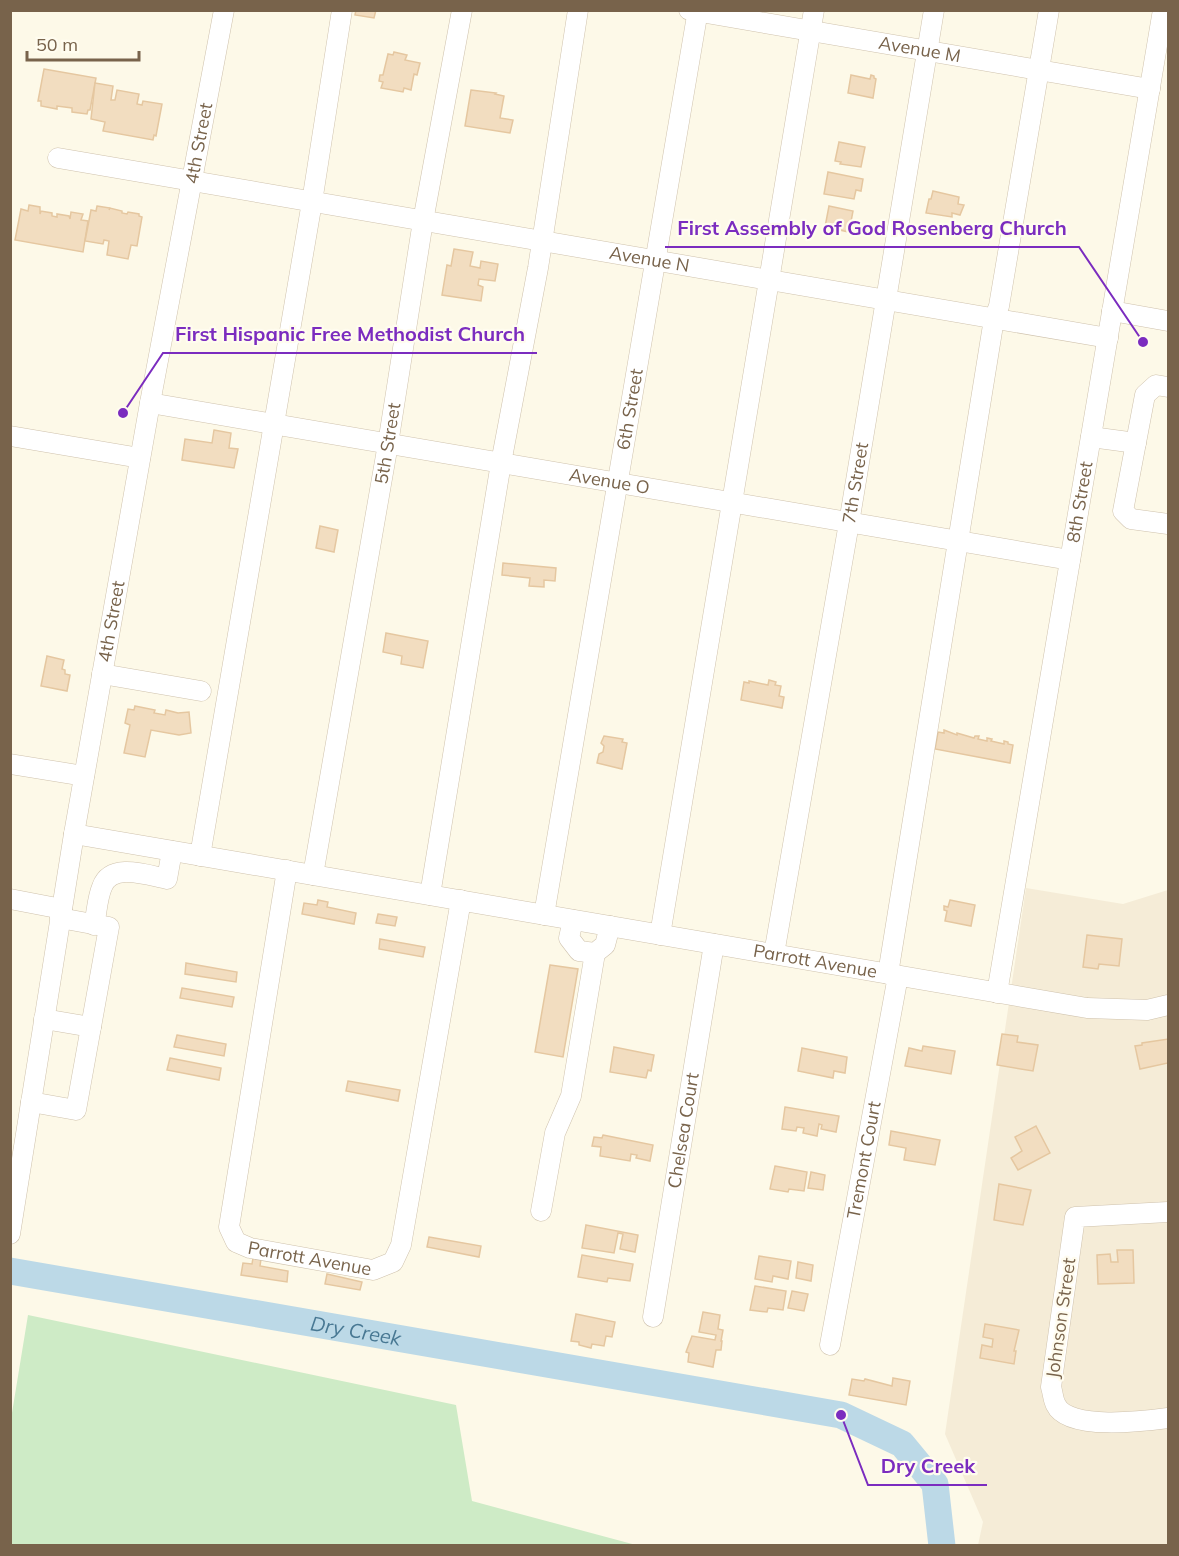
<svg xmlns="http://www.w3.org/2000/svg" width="1179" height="1556" font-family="Mulish,sans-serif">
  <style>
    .residential { fill: #f5ecd7 }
    .green { fill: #ceebc6 }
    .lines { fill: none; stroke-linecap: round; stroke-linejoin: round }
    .river { stroke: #bcd9e7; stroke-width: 27 }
    .building { fill: #f2ddc0; stroke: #e5c7a0; stroke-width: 1.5 }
    .minor-casing { stroke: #cfc2ad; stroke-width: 21 }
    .minor { stroke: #fff; stroke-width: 20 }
    .labels { text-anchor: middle; stroke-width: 4.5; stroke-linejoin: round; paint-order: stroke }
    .street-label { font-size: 18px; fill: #78634b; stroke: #fffcef }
    .water-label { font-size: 20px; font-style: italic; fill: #487893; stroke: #fffcef }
    .leader { fill: none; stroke: #7b2cbf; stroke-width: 2 }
    .callout-dot { fill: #7b2cbf; stroke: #fffcef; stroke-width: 2 }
    .callout-label { font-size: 20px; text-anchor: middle; font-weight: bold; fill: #7b2cbf; stroke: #fffcef; stroke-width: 4.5; stroke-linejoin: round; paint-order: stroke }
  </style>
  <rect width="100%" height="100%" fill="#fdf9e8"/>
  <!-- residential -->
  <polygon class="residential" points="1026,888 1123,904 1168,890 1168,1545 978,1545 983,1522 945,1434"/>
  <!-- green -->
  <polygon class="green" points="28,1315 456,1405 472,1501 636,1545 11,1545 11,1419"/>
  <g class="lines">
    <!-- river -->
    <path class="river" id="s1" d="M10,1271L841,1415L902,1444L935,1484L942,1546"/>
  </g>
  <!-- building -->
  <g class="building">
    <polygon points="356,10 376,10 374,18 355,15"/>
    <polygon points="394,52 407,55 405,60 420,63 417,75 414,74 411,90 404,88 403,92 381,88 383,82 379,81 380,75 383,75 388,54 393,55"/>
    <polygon points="44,69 96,78 90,110 88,110 87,114 72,112 72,108 57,106 57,109 41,106 41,101 38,101"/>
    <polygon points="851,75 870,79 871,75 874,76 874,78 876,79 873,98 848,93"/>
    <polygon points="95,83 113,86 111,100 115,100 117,90 139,94 137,104 142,105 143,101 162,104 156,136 154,135 153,140 103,131 105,122 91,119"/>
    <polygon points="471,90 496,93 495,94 504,96 500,118 513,120 510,133 465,126"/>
    <polygon points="839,142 865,147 861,167 840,164 841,162 835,161"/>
    <polygon points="828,172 863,179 861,191 856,190 854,199 824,194"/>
    <polygon points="933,191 959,197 958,204 964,205 960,215 952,213 952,217 926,213 929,199 931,199"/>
    <polygon points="29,205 40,207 40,214 41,211 52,213 52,216 57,217 57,214 69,216 70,219 71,212 83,214 81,220 88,221 83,252 15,240 21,209 28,211"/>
    <polygon points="97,206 110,208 109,210 110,208 122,211 122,213 127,214 128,212 139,214 139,216 142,217 137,246 131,245 128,259 107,255 109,241 104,240 103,244 85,241 91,210 96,211"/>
    <polygon points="829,206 853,211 849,232 825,227"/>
    <polygon points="454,249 473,252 470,266 480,268 481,261 498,264 495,281 479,279 478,285 483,287 481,301 442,295 447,265 451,266"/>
    <polygon points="214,430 231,433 229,448 238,449 234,468 182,460 185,439 212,443"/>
    <polygon points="320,526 338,530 334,552 316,548"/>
    <polygon points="503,563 556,568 555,581 544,580 544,587 529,586 530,578 502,575"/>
    <polygon points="386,633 428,641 423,668 401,664 402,656 383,652"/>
    <polygon points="47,656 64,660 62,669 65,670 65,674 70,675 67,691 41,686"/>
    <polygon points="769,680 776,682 775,685 781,686 779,696 784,697 782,708 741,700 744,682 749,683 749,681 768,685"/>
    <polygon points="135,706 155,710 154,713 165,715 166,710 178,713 189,712 191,733 179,735 151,730 145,757 124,753 130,725 125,723 128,709 134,710"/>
    <polygon points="944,730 957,735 957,733 974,738 975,736 979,736 978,739 987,741 987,738 992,739 991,741 1004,744 1004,741 1008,742 1008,744 1013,745 1010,763 935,749 938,732 944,733"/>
    <polygon points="604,736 623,739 622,742 627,743 622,769 597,763 599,754 603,752 604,746 601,743"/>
    <polygon points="318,900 328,902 327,907 356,913 354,924 302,914 304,903 317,905"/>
    <polygon points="950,900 975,905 971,926 945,921 947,911 944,910 944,906 948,907"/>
    <polygon points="378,914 397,917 395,926 376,923"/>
    <polygon points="1087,935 1122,939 1119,966 1099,964 1098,969 1083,967"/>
    <polygon points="380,939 425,947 423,957 379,949"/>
    <polygon points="186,963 237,972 236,982 185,974"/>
    <polygon points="550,965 578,969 563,1057 535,1052"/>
    <polygon points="182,988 234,997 232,1007 180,998"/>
    <polygon points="1002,1034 1018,1036 1017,1042 1038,1045 1033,1071 997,1065"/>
    <polygon points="177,1035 226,1044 224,1056 174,1047"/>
    <polygon points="1168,1039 1168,1063 1140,1069 1135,1046 1142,1045 1142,1043"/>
    <polygon points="923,1046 955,1051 951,1074 905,1066 909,1048 922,1051"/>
    <polygon points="614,1047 654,1055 651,1071 648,1070 646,1078 610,1072"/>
    <polygon points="802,1048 847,1057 845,1073 834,1071 833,1078 798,1071"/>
    <polygon points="170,1058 221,1068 219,1080 167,1070"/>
    <polygon points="348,1081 400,1090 398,1101 346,1091"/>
    <polygon points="785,1107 839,1116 836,1132 821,1129 822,1125 819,1124 817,1136 803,1133 804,1128 797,1127 796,1131 782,1129"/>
    <polygon points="1036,1126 1050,1153 1018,1170 1011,1158 1022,1151 1015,1137"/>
    <polygon points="891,1131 940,1140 935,1165 904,1160 906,1148 889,1145"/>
    <polygon points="603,1135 653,1145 650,1161 636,1158 637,1155 631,1154 630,1161 600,1156 601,1147 592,1146 594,1137 602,1138"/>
    <polygon points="775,1166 807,1172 804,1191 789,1189 788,1192 770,1189"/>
    <polygon points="811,1172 825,1175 823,1190 808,1188"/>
    <polygon points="999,1184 1031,1190 1023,1225 994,1220"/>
    <polygon points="586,1225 638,1235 635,1252 620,1249 623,1234 618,1233 614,1253 582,1248"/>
    <polygon points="429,1237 481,1246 479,1257 427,1247"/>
    <polygon points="1117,1250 1133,1250 1134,1283 1098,1284 1097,1255 1110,1254 1111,1262 1118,1262"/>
    <polygon points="582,1255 633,1264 630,1281 608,1278 607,1282 578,1277"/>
    <polygon points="759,1256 791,1261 788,1279 773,1276 772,1282 755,1279"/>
    <polygon points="253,1258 261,1259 260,1266 288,1271 287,1282 241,1275 243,1263 252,1264"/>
    <polygon points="798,1262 813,1265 811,1281 796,1278"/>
    <polygon points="327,1274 362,1282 360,1290 325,1284"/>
    <polygon points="755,1286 786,1291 783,1310 768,1308 767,1312 750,1310"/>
    <polygon points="792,1291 808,1294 804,1311 788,1308"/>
    <polygon points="703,1312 720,1315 718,1329 723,1330 721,1341 722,1341 721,1350 716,1350 713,1367 688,1362 689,1353 686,1352 692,1336 715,1340 716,1335 699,1332"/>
    <polygon points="576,1314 615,1322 612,1337 606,1336 604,1346 592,1344 591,1348 579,1345 579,1342 571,1341"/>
    <polygon points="985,1324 1019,1330 1014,1351 1016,1351 1014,1364 980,1358 982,1345 992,1347 993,1339 983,1337"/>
    <polygon points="893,1378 910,1381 906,1405 849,1395 852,1379 864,1381 865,1379 892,1386"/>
  </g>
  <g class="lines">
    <!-- minor casing -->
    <g class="minor-casing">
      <g id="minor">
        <path id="s2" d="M689,10L1150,89"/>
        <path id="s3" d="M58,158L1108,338"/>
        <polyline points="1112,311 1168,321"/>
        <polyline points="1168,387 1156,385 1145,395 1123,511 1131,519 1168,524"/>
        <path id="s4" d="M150,403L1070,560"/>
        <polyline points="10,436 140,458"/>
        <polyline points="1091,437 1136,443"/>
        <polyline points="102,674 201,691"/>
        <polyline points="10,764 84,776"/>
        <path id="s5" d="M74,834L1087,1008L1147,1010L1168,1005"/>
        <polyline points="200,856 312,202 342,10"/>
        <path id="s6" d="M287,870L229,1227L236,1242L250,1248L373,1270L393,1262L401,1245L461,900"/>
        <path id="s7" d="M313,875L388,444L423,221L462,10"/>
        <polyline points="430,895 501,463 538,268 578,10"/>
        <polyline points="10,899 62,909"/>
        <path id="s8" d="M544,915L698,10"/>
        <polyline points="573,920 569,938 579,951 595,953 605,945 610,926"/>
        <path d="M94,925C97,912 97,899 102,887C111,862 147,875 167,879L172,851"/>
        <polyline points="660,935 814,10"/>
        <path id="s9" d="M774,954L849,523L934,10"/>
        <polyline points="888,974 994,319 999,306 1049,10"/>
        <path id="s10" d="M997,993L1163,10"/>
        <polyline points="44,1019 91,1027"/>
        <polyline points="31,1102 76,1110 109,927 60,918"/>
        <polyline points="541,1211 555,1133 571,1096 595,953"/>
        <path d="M1168,1212L1075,1217L1051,1387C1053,1393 1053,1400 1056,1405C1068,1431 1145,1421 1168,1418"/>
        <path id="s11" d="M10,1234L74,834L150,403L224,10"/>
        <path id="s12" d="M653,1317L714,944"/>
        <path id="s13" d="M830,1345L898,976"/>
      </g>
    </g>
    <!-- minor -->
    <use href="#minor" class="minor"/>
  </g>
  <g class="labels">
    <!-- street labels -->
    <g class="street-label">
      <text dy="6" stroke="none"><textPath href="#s2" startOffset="234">Avenue M</textPath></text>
      <text dy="6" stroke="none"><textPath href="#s11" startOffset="1107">4th Street</textPath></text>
      <text dy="6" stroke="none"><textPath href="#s3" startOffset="600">Avenue N</textPath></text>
      <text dy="6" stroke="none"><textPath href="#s8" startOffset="513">6th Street</textPath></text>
      <text dy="6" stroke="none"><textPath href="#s7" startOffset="438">5th Street</textPath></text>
      <text dy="6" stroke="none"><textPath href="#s4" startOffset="466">Avenue O</textPath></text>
      <text dy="6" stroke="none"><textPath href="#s9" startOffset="478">7th Street</textPath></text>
      <text dy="6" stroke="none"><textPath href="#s10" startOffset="498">8th Street</textPath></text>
      <text dy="6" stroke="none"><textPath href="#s11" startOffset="621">4th Street</textPath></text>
      <text dy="6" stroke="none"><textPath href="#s5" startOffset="752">Parrott Avenue</textPath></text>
      <text dy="6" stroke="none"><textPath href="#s12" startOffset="189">Chelsea Court</textPath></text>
      <text dy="6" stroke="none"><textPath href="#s13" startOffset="188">Tremont Court</textPath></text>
      <text dy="6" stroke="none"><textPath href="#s6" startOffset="454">Parrott Avenue</textPath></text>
      <text transform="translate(1061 1318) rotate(-82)" y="6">Johnson Street</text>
    </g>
    <!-- water labels -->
    <g class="water-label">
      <text dy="7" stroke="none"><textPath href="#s1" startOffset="351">Dry Creek</textPath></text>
    </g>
  </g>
  <!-- callouts -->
  <path class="leader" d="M1143 342L1079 247H665M123 413L163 353H537M841 1415L868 1485H987"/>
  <g class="callout-dot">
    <circle cx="1143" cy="342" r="6"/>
    <circle cx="123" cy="413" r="6"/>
    <circle cx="841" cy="1415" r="6"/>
  </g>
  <g class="callout-label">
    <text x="872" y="235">First Assembly of God Rosenberg Church</text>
    <text x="350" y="341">First Hispanic Free Methodist Church</text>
    <text x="928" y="1473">Dry Creek</text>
  </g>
  <!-- border -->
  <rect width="1179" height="1556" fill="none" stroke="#78634b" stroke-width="24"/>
  <!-- scale -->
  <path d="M27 51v9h112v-9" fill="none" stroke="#78634b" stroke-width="3"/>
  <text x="36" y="51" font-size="18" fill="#78634b" stroke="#fffcef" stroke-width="4.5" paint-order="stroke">50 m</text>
</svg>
